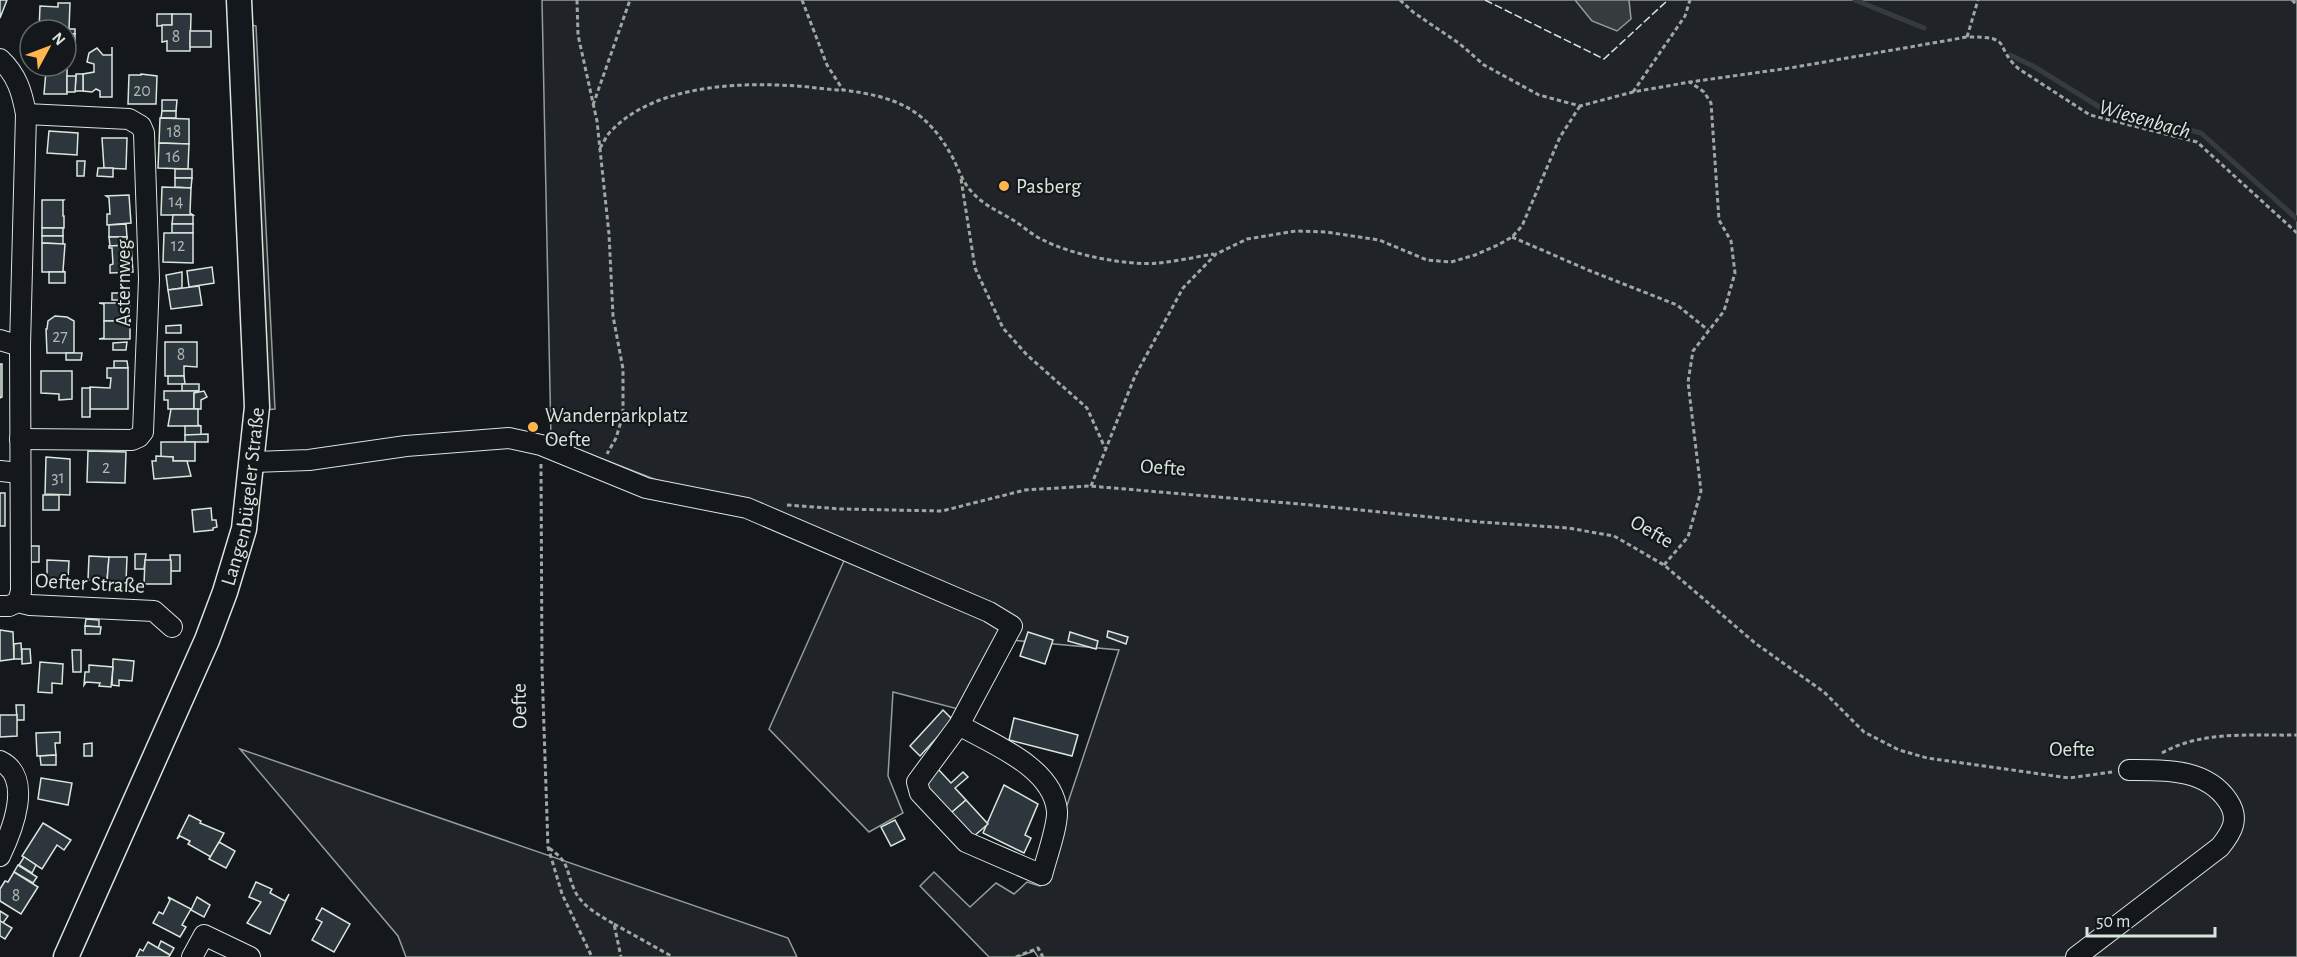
<svg xmlns="http://www.w3.org/2000/svg" width="2297" height="957" font-family="'Alegreya Sans',sans-serif">
  <style>
    .green { fill: #202428; stroke: #939e99; stroke-width: 1.5 }
    .parking { fill: #24282b; stroke: #939e99; stroke-width: 1.5 }
    .water { fill: #363b3e; stroke: #939e99; stroke-width: 1.5 }
    .lines { fill: none; stroke-linecap: round; stroke-linejoin: round }
    .stream { stroke: #363b3e; stroke-width: 5 }
    .building { fill: #2c363c; stroke: #d8e6dc; stroke-width: 1.5 }
    .minor-casing { stroke: #d8e6dc; stroke-width: 22 }
    .major-casing { stroke: #d8e6dc; stroke-width: 27 }
    .path { stroke: #9da8a2; stroke-width: 3; stroke-dasharray: 4.5 3; stroke-linecap: butt }
    .minor { stroke: #14181c; stroke-width: 20 }
    .major { stroke: #14181c; stroke-width: 24 }
    .fence { stroke: #d8e6dc; stroke-width: 1.5; stroke-dasharray: 8 3; stroke-linecap: butt }
    .poi-dot { fill: #ffb74d; stroke: #14181c; stroke-width: 2 }
    .labels { text-anchor: middle; stroke-width: 4.5; stroke-linejoin: round; paint-order: stroke }
    .number-label { font-size: 18px; fill: #adbab4 }
    .poi-label { font-size: 21px; fill: #d8e6dc; stroke: #14181c; text-anchor: start }
    .street-label { font-size: 21px; fill: #d8e6dc; stroke: #14181c }
    .water-label { font-size: 22px; font-style: italic; fill: #d8e6dc; stroke: #14181c }
  </style>
  <rect width="100%" height="100%" fill="#14181c"/>
  <!-- green -->
  <g class="green">
    <polygon points="542,0 2297,0 2297,957 1038,957 1034,951 1017,957 989,957 920,886 934,872 970,907 996,883 1014,894 1027,882 1040,886 1119,650 1001,639 958,709 893,692 888,776 903,813 869,832 769,729 847,554 551,439"/>
    <polygon points="240,749 788,938 797,957 406,957 398,936"/>
  </g>
  <!-- parking -->
  <polygon class="parking" points="247,24 256,26 275,409 264,410"/>
  <!-- water -->
  <polygon class="water" points="1575,0 1629,0 1631,19 1617,31 1592,21"/>
  <g class="lines">
    <!-- stream -->
    <g class="stream">
      <polyline points="1855,0 1924,28"/>
      <polyline points="2010,55 2033,66 2101,108 2201,133 2297,219"/>
    </g>
  </g>
  <!-- building -->
  <g class="building">
    <polygon points="0,0 7,0 0,18"/>
    <polygon points="58,3 70,3 69,29 75,29 75,34 66,34 66,30 39,30 40,6 58,7"/>
    <polygon points="157,14 172,14 172,25 157,26"/>
    <polygon points="172,14 191,14 190,51 167,51 167,41 162,42 162,25 172,25"/>
    <rect x="190" y="31" width="21" height="16"/>
    <rect x="66" y="34" width="9" height="13"/>
    <polygon points="112,47 112,97 100,97 100,91 96,89 92,92 83,91 83,74 94,72 94,64 87,62 89,53 97,48 103,55 112,55"/>
    <polygon points="39,66 64,66 64,69 67,69 67,94 44,94 46,71 39,71"/>
    <polygon points="76,74 83,74 83,91 75,91"/>
    <polygon points="141,74 157,76 156,104 128,104 129,75 141,75"/>
    <polygon points="67,76 76,76 75,92 67,92"/>
    <polygon points="162,100 177,100 176,111 162,111"/>
    <polygon points="162,111 176,111 176,118 161,118"/>
    <polygon points="160,118 189,119 189,144 159,143"/>
    <polygon points="49,131 78,133 77,155 47,153"/>
    <polygon points="102,138 127,138 126,169 104,168"/>
    <polygon points="159,143 189,144 188,169 158,168"/>
    <polygon points="77,161 85,161 84,176 77,176"/>
    <polygon points="98,168 113,168 113,177 97,176"/>
    <rect x="175" y="169" width="17" height="9"/>
    <polygon points="175,178 192,178 191,188 175,187"/>
    <polygon points="162,187 191,188 190,213 193,215 161,215"/>
    <polygon points="129,195 131,223 107,225 107,214 110,214 109,198 106,196"/>
    <polygon points="42,200 64,200 63,201 63,216 64,216 64,228 42,228"/>
    <polygon points="173,215 193,215 193,224 172,224"/>
    <polygon points="126,224 127,237 109,237 109,225"/>
    <rect x="172" y="224" width="21" height="9"/>
    <rect x="42" y="228" width="21" height="8"/>
    <polygon points="164,233 193,233 193,263 163,262"/>
    <polygon points="42,236 63,236 63,244 42,243"/>
    <polygon points="109,237 127,237 127,245 110,246"/>
    <polygon points="42,243 65,244 63,271 65,272 42,272"/>
    <polygon points="131,245 133,272 110,273 110,265 113,264 112,248 109,248 109,246"/>
    <polygon points="212,267 214,283 189,287 187,271"/>
    <rect x="49" y="272" width="16" height="11"/>
    <polygon points="182,272 182,288 168,290 166,275"/>
    <polygon points="199,286 202,305 171,309 168,290"/>
    <rect x="112" y="293" width="14" height="7"/>
    <polygon points="99,303 130,303 130,321 104,321 104,304"/>
    <polygon points="55,316 67,317 74,321 74,353 47,353 46,329 47,329 48,321"/>
    <polygon points="104,321 130,321 130,339 99,339 104,338"/>
    <polygon points="181,325 181,333 166,333 166,326"/>
    <polygon points="127,342 126,350 113,350 113,343"/>
    <polygon points="165,342 197,342 197,367 184,366 184,376 165,376"/>
    <polygon points="66,353 82,353 81,360 66,360"/>
    <polygon points="114,361 127,361 128,368 114,368"/>
    <polygon points="0,364 2,364 2,397 0,398"/>
    <polygon points="107,368 128,368 128,409 90,409 90,387 110,388 111,378 107,378"/>
    <polygon points="41,371 72,371 72,399 59,400 59,394 41,393"/>
    <polygon points="168,376 184,376 185,384 168,384"/>
    <rect x="182" y="384" width="17" height="7"/>
    <rect x="82" y="388" width="8" height="29"/>
    <polygon points="164,391 199,391 194,393 194,409 168,409 168,400 164,400"/>
    <polygon points="204,391 207,397 201,400 201,409 194,409 194,393"/>
    <polygon points="171,409 198,409 198,425 201,426 168,426"/>
    <rect x="185" y="426" width="16" height="9"/>
    <polygon points="208,434 208,442 185,442 185,435"/>
    <polygon points="161,442 195,442 195,461 173,461 173,457 161,457"/>
    <polygon points="88,451 126,452 125,483 87,482"/>
    <polygon points="156,456 173,457 173,461 187,461 191,476 154,479 152,461 156,461"/>
    <polygon points="46,457 70,459 70,495 45,494"/>
    <rect x="0" y="493" width="5" height="33"/>
    <rect x="43" y="495" width="16" height="15"/>
    <polygon points="211,508 212,520 216,520 217,527 213,528 213,530 194,532 192,510"/>
    <rect x="30" y="546" width="9" height="16"/>
    <polygon points="135,554 146,554 144,569 135,569"/>
    <polygon points="170,555 180,555 180,571 171,571"/>
    <polygon points="89,556 109,557 107,581 88,580"/>
    <polygon points="109,557 127,557 126,582 107,581"/>
    <polygon points="47,560 69,561 68,579 47,578"/>
    <polygon points="145,560 171,560 171,584 144,584"/>
    <polygon points="86,619 99,620 99,627 85,626"/>
    <polygon points="85,626 101,627 100,634 85,634"/>
    <polygon points="0,630 13,632 14,659 0,661"/>
    <polygon points="1108,631 1128,637 1126,644 1107,637"/>
    <polygon points="1028,632 1053,640 1045,664 1020,656"/>
    <polygon points="1070,632 1098,641 1096,649 1068,641"/>
    <polygon points="21,643 22,659 14,659 14,644"/>
    <polygon points="22,649 30,649 31,663 22,664"/>
    <polygon points="72,650 81,650 81,672 73,672"/>
    <polygon points="113,659 134,661 132,681 119,680 119,686 112,685"/>
    <polygon points="40,662 63,664 62,684 52,683 52,693 38,692"/>
    <polygon points="89,665 113,667 111,687 99,686 100,683 86,682 84,685 85,672 89,672"/>
    <polygon points="16,705 24,705 24,720 17,720"/>
    <polygon points="943,710 953,720 920,756 910,746"/>
    <polygon points="0,715 17,715 17,736 0,737"/>
    <polygon points="1014,718 1078,735 1072,756 1009,740"/>
    <polygon points="60,732 60,743 55,743 56,755 37,756 36,733"/>
    <polygon points="92,743 92,756 84,756 84,744"/>
    <polygon points="56,755 56,765 41,765 40,756"/>
    <polygon points="938,769 951,783 963,772 968,777 955,788 966,800 951,813 923,782"/>
    <polygon points="41,778 72,783 68,805 38,799"/>
    <polygon points="1004,785 1038,804 1025,835 1031,838 1024,853 983,833"/>
    <polygon points="966,800 988,824 973,837 951,813"/>
    <polygon points="189,815 201,821 200,823 224,833 211,857 188,844 190,841 180,836 177,839"/>
    <polygon points="895,820 905,839 891,846 881,827"/>
    <polygon points="43,823 71,840 64,850 57,845 42,869 22,856"/>
    <polygon points="219,842 235,851 226,868 209,859"/>
    <polygon points="24,857 36,865 32,873 19,865"/>
    <polygon points="18,865 37,877 33,883 14,872"/>
    <polygon points="14,872 38,887 21,914 0,901 0,889 5,881 8,882"/>
    <polygon points="256,882 272,889 270,893 285,901 289,894 270,934 247,923 261,902 249,897"/>
    <polygon points="168,897 191,909 182,925 186,927 180,937 153,923 159,912 163,914 170,900"/>
    <polygon points="197,897 210,905 204,917 191,910"/>
    <polygon points="322,908 350,924 334,952 312,940 322,922 316,919"/>
    <polygon points="0,911 8,916 3,923 0,921"/>
    <polygon points="0,921 12,928 5,939 0,936"/>
    <polygon points="161,941 174,948 170,955 158,948"/>
    <polygon points="148,942 170,955 169,957 136,957 140,949 143,951"/>
  </g>
  <g class="lines">
    <!-- minor casing -->
    <g class="minor-casing">
      <g id="minor">
        <path d="M0,59C17,75 22,92 26,114L20,346L21,591L18,602"/>
        <polyline points="0,340 20,346"/>
        <polyline points="20,439 132,440 139,437 143,432 149,279 144,133 141,126 129,119 26,114"/>
        <path d="M253,462L309,460L406,446L509,438L541,445L646,488L747,508L989,612L1012,626L959,725L917,782L920,793L966,842L1042,875C1046,859 1058,826 1057,811C1053,767 992,744 959,725"/>
        <polyline points="0,471 20,473"/>
        <polyline points="0,606 9,606 18,602 30,605 154,611 172,627"/>
        <path d="M0,761C34,777 12,831 0,856"/>
        <polyline points="192,957 204,935 250,957"/>
        <path d="M2076,957L2220,847C2232,832 2240,819 2228,801C2206,768 2164,770 2129,770"/>
      </g>
    </g>
    <!-- major casing -->
    <g class="major-casing">
      <g id="major">
        <path id="s1" d="M66,957L207,640L225,592L244,529L257,407L239,0"/>
      </g>
    </g>
    <!-- path -->
    <g class="path">
      <polyline points="577,0 578,35 597,121 609,234 613,316 623,369 623,415 616,438 607,454"/>
      <path d="M802,0L827,65L843,90C898,97 927,109 954,160C959,171 963,182 971,191C983,205 998,211 1013,220C1023,226 1032,235 1043,240C1072,255 1127,266 1159,263C1177,261 1196,257 1214,254"/>
      <path d="M1400,0L1413,12L1460,44L1484,65L1539,95L1580,106L1633,92L1690,82L1790,68L1967,37C2015,36 1993,47 2019,69L2090,115L2197,142L2297,233"/>
      <polyline points="2292,0 2297,5"/>
      <polyline points="1967,37 1978,0"/>
      <polyline points="1633,92 1685,16 1690,0"/>
      <polyline points="593,105 630,0"/>
      <path d="M600,148C604,142 607,134 613,129C657,85 739,82 797,86C813,87 828,90 843,90"/>
      <polyline points="961,179 975,268 1003,328 1027,355 1087,408 1105,448"/>
      <polyline points="1512,237 1588,270 1677,305 1708,330"/>
      <polyline points="541,464 542,668 548,847 562,894 592,957"/>
      <polyline points="1091,486 1135,376 1183,288 1216,254 1247,239 1296,231 1326,232 1379,240 1427,260 1451,262 1475,255 1498,245 1512,237 1522,226 1560,137 1580,106"/>
      <polyline points="787,505 841,509 942,511 1025,490 1090,486 1311,505 1480,522 1568,528 1614,536 1664,565 1755,643 1824,692 1864,732 1899,750 1927,758 2069,778 2112,772"/>
      <polyline points="1664,565 1688,537 1701,491 1688,382 1693,351 1724,311 1735,273 1731,241 1719,220 1711,103 1704,92 1690,82"/>
      <path d="M2162,753C2202,730 2253,736 2297,735"/>
      <path d="M549,848C570,863 565,868 574,889C581,906 599,915 614,924L621,957"/>
      <polyline points="614,924 673,957"/>
      <polyline points="1016,957 1038,948 1043,957"/>
    </g>
    <!-- minor -->
    <use href="#minor" class="minor"/>
    <!-- major -->
    <use href="#major" class="major"/>
    <!-- fence -->
    <polyline class="fence" points="1485,0 1604,59 1668,0"/>
  </g>
  <!-- markers -->
  <g class="poi-dot">
    <circle cx="1004" cy="186" r="6"/>
    <circle cx="533" cy="427" r="6"/>
  </g>
  <g class="labels">
    <!-- number labels -->
    <g class="number-label">
      <text x="176" y="42">8</text>
      <text x="142" y="96">20</text>
      <text x="174" y="137">18</text>
      <text x="173" y="162">16</text>
      <text x="176" y="207">14</text>
      <text x="178" y="251">12</text>
      <text x="60" y="342">27</text>
      <text x="181" y="360">8</text>
      <text x="106" y="473">2</text>
      <text x="58" y="483">31</text>
      <text x="16" y="901">8</text>
    </g>
    <!-- poi labels -->
    <g class="poi-label">
      <text x="1016" y="193">Pasberg</text>
      <text x="545" y="422">Wanderparkplatz<tspan x="545" dy="24">Oefte</tspan></text>
    </g>
    <!-- street labels -->
    <g class="street-label">
      <text transform="translate(123 283) rotate(-90)" y="7">Asternweg</text>
      <text transform="translate(1163 467) rotate(4)" y="7">Oefte</text>
      <text dy="7" stroke="none"><textPath href="#s1" startOffset="496">Langenbügeler Straße</textPath></text>
      <text transform="translate(1652 531) rotate(30)" y="7">Oefte</text>
      <text transform="translate(90 583) rotate(3)" y="7">Oefter Straße</text>
      <text transform="translate(519 706) rotate(-91)" y="7">Oefte</text>
      <text x="2072" y="756">Oefte</text>
    </g>
    <!-- water labels -->
    <g class="water-label">
      <text transform="translate(2145 118) rotate(16)" y="8">Wiesenbach</text>
    </g>
  </g>
  <!-- north arrow -->
  <g transform="translate(48 48) rotate(49)"><circle r="28" fill="#14181c" stroke="#626a69" stroke-width="1.5"/>
  <path d="M0-4.5L10 22L0 15L-10 22Z" fill="#ffb74d"/>
  <text y="-9" font-size="16" font-weight="bold" text-anchor="middle" fill="#d8e6dc">N</text>
  </g>
  <!-- scale -->
  <path d="M2087 927v9h128v-9" fill="none" stroke="#d8e6dc" stroke-width="3"/>
  <text x="2096" y="927" font-size="18" fill="#d8e6dc" stroke="#14181c" stroke-width="4.5" paint-order="stroke">50 m</text>
</svg>
